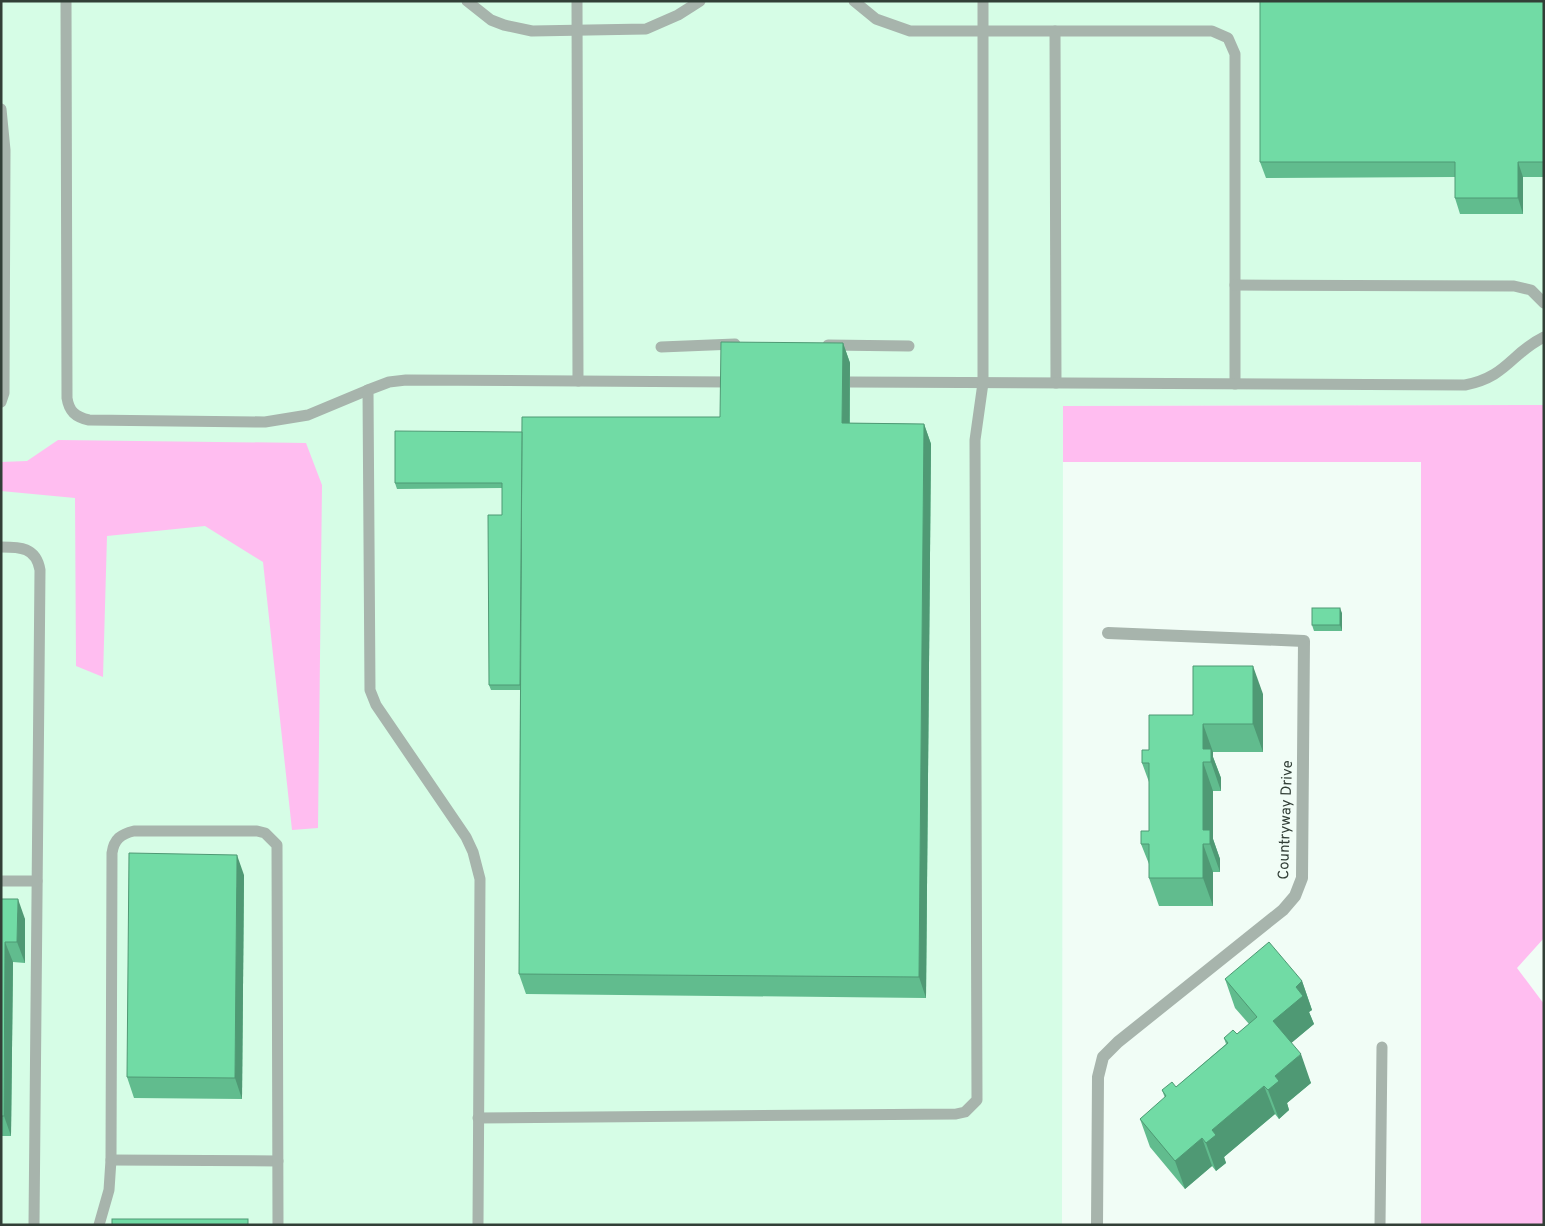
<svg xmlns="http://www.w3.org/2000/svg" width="1545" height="1226" font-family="Overpass,sans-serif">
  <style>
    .built { fill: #d6fde6 }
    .green { fill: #ffbdf0 }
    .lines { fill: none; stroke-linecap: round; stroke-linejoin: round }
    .service { stroke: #a7b4ac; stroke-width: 11 }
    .minor { stroke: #a7b4ac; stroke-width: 12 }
    .wall { fill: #61bc8e }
    .shaded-wall { fill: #4f9974 }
    .building { fill: #71dba5; stroke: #4f9974 }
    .labels { text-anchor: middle; stroke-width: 4; stroke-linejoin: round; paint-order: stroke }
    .street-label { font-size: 15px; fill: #323f37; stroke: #f1fdf6 }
  </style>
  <rect width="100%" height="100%" fill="#f1fdf6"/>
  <!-- built -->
  <polygon class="built" points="1,1 1544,1 1544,405 1063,406 1062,1225 1,1225"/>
  <!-- green -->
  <g class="green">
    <polygon points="1544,405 1544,938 1517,968 1544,1004 1544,1225 1421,1225 1421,462 1063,462 1063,406"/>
    <polygon points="58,440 306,443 322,485 318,828 292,830 263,562 205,526 107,536 103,677 76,666 75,498 1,491 1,462 27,461"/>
  </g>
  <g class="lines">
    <!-- service -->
    <g class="service">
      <path d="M66,1L67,398C69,411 75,417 89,420L265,422L308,415L368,390"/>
      <polyline points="467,1 491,20 504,25 532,31 646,29 678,15 700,1"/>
      <polyline points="854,1 876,19 910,31 1212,31 1228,38 1235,54 1235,384"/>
      <polyline points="1055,31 1056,383"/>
      <polyline points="1,109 5,150 4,393 1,402"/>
      <polyline points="1235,285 1514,286 1531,290 1544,303"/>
      <polyline points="828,345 909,346"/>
      <polyline points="661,347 735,344"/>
      <polyline points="578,381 728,382"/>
      <path d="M850,382L1465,385C1507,377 1511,353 1544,337"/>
      <path d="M1,547C20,547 36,547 40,570L34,1225"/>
      <polyline points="1,881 37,881"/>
      <polyline points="478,1118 956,1114 965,1112 977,1100 975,440 983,383 983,1"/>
      <polyline points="111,1160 278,1161"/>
      <path d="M99,1225L109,1190L111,1160L112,853C114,839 121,834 134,831H257L265,833L277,845L278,1225"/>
      <polyline points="478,1225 480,879 473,852 466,837 376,705 370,690 368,390 389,382 406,380 578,381 577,1"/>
      <polyline points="1380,1225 1382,1047"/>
    </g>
    <!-- minor -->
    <polyline class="minor" points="1097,1225 1098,1077 1103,1057 1118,1042 1283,910 1295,896 1302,878 1304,641 1108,633"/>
  </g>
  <!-- wall -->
  <g class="wall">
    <polygon points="1544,1 1544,177 1523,177 1523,214 1460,214 1455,198 1455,177 1266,178 1260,162"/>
    <polygon points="843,343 850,363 850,423 924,424 931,444 926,998 526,994 519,974 520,690 491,690 489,685 502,515 502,488 397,489 395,483 522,432 720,417"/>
    <polygon points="1342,613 1342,631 1314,631 1312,625"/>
    <polygon points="1263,694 1263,752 1213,752 1213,757 1221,778 1221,791 1213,791 1213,839 1220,859 1220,872 1213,872 1213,906 1159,906 1149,878 1149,864 1141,844 1149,831 1149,782 1142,763 1149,750 1193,715"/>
    <polygon points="244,875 242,1099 134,1098 127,1077"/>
    <polygon points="1,899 25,919 25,963 13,962 11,1136 1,1136"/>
    <polygon points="1225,979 1302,981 1312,1010 1309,1012 1314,1024 1291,1043 1311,1083 1287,1103 1289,1110 1279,1119 1275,1114 1224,1157 1226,1163 1216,1171 1212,1166 1185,1189 1150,1147 1140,1119 1165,1098 1162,1090 1176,1087 1226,1044 1224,1038 1237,1034 1249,1024 1235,1008"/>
  </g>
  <!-- shaded-wall -->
  <g class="shaded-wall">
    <polygon points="1518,162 1523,177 1523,214 1518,198"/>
    <polygon points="843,343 850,363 849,444 842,423"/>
    <polygon points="924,424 931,444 926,998 919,977"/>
    <polygon points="1340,608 1342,613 1342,631 1340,625"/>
    <polygon points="1253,666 1263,694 1263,752 1253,724"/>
    <polygon points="1203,724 1213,752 1213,757 1221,778 1221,791 1211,762 1203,749"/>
    <polygon points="1203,762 1213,791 1213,839 1220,859 1220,872 1210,844 1203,830"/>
    <polygon points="1203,844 1213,872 1213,906 1203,878"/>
    <polygon points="237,855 244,875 242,1099 235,1078"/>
    <polygon points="18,899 25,919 25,963 17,942"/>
    <polygon points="5,942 13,962 11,1136 4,1116"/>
    <polygon points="1302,981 1312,1010 1309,1012 1314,1024 1283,1050 1273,1021 1296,987"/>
    <polygon points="1301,1054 1311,1083 1287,1103 1289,1110 1279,1119 1268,1090 1275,1076"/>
    <polygon points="1264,1086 1275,1114 1224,1157 1226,1163 1216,1171 1206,1143 1212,1130"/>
    <polygon points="1202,1138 1212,1166 1185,1189 1175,1161"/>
  </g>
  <!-- building -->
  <g class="building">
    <polygon points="1260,1 1544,1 1544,162 1518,162 1518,198 1455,198 1455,162 1260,162"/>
    <polygon points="721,342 843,343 842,423 924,424 919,977 519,974 522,417 720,417"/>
    <polygon points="395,431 522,432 520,685 489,685 488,515 502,515 502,483 395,483"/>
    <rect x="1312" y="608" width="28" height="17"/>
    <polygon points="1193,666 1253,666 1253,724 1203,724 1203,749 1211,749 1211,762 1203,762 1203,830 1210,830 1210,844 1203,844 1203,878 1149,878 1149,844 1141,844 1141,831 1149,831 1149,763 1142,763 1142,750 1149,750 1149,715 1193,715"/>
    <polygon points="129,853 237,855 235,1078 127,1077"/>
    <polygon points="1,899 18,899 17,942 5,942 4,1116 1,1116"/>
    <polygon points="1269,942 1302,981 1296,987 1303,996 1273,1021 1301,1054 1275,1076 1279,1081 1268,1090 1264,1086 1212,1130 1216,1135 1206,1143 1202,1138 1175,1161 1140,1119 1166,1096 1162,1090 1172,1082 1176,1087 1228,1043 1224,1038 1233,1030 1237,1034 1257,1017 1225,979"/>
    <rect x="112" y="1219" width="136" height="6"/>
  </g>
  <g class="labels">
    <!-- street labels -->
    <g class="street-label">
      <text transform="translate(1285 820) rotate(-88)" y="5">Countryway Drive</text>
    </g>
  </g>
  <!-- border -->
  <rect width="1545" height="1226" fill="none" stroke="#323f37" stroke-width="5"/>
</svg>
